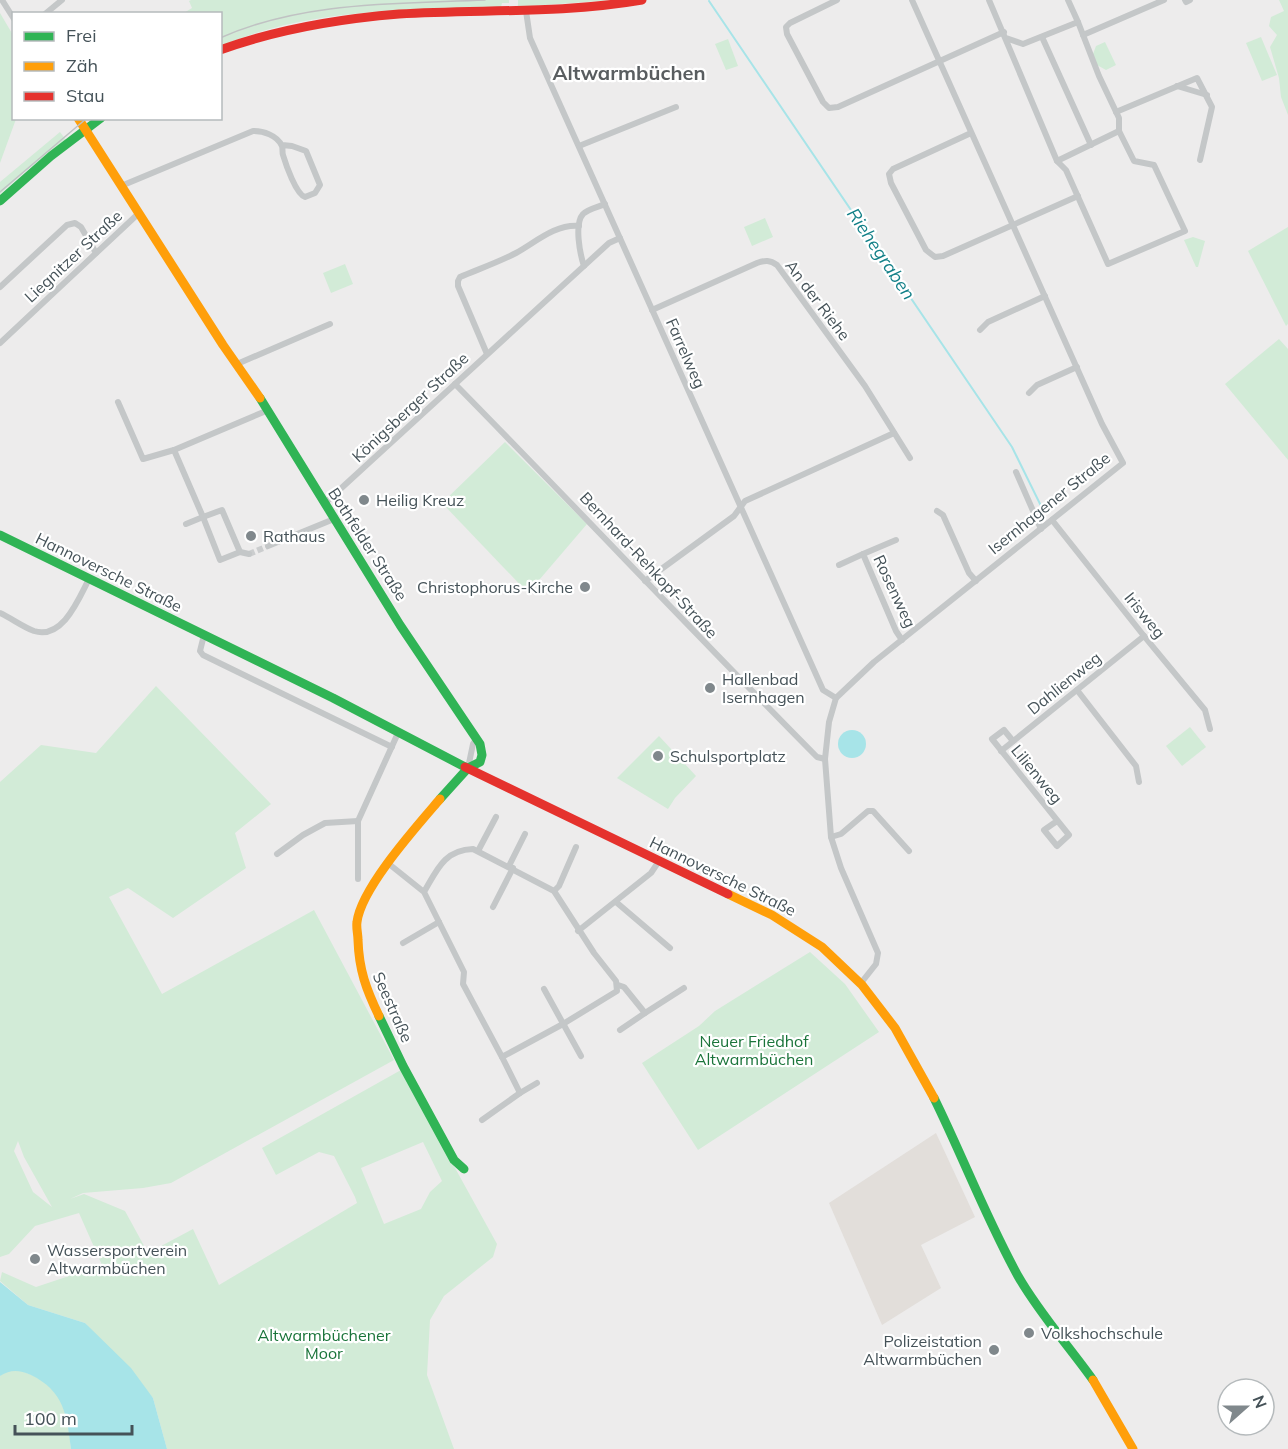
<svg xmlns="http://www.w3.org/2000/svg" width="1288" height="1449" font-family="Mulish,sans-serif">
  <style>
    .commercial { fill: #e2deda }
    .green { fill: #d2ebd7; fill-rule: evenodd }
    .water { fill: #a7e4e8 }
    .lines { fill: none; stroke-linecap: round; stroke-linejoin: round }
    .stream { stroke: #a7e4e8; stroke-width: 2 }
    .street-tunnel { stroke: #cbcdce; stroke-width: 6; stroke-dasharray: 6 3; stroke-linecap: butt }
    .street { stroke: #c4c7c8; stroke-width: 6 }
    .fast { stroke: #30b455; stroke-width: 9 }
    .slow { stroke: #ff9f0a; stroke-width: 9 }
    .jam { stroke: #e5322d; stroke-width: 9 }
    .tram { stroke: #c0c2c3; stroke-width: 1.5 }
    .poi-dot { fill: #80888c; stroke: #fff; stroke-width: 2 }
    .labels { text-anchor: middle; stroke-width: 4.5; stroke-linejoin: round; paint-order: stroke }
    .street-label { font-size: 16px; fill: #455258; stroke: #fff }
    .poi-label { font-size: 16px; fill: #455258; stroke: #fff; text-anchor: start }
    .park-label { font-size: 16px; fill: #1a743a; stroke: #fff }
    .water-label { font-size: 18px; font-style: italic; fill: #138088; stroke: #fff }
    .quarter-label { font-size: 20px; font-weight: bold; fill: #595d60; stroke: #fff }
  </style>
  <rect width="100%" height="100%" fill="#edecec"/>
  <!-- commercial -->
  <polygon class="commercial" points="936,1133 975,1217 921,1245 941,1288 882,1325 829,1203"/>
  <!-- green -->
  <g class="green">
    <path d="M191,0H509V3H502L501,7C408,10 308,8 221,46L220,14H182L192,8L189,1Z"/>
    <polygon points="518,0 614,0 518,7"/>
    <polygon points="1279,0 1288,0 1288,115 1281,97 1279,78 1270,47 1277,35 1269,26 1271,17 1284,11"/>
    <polygon points="0,13 13,35 14,118 16,119 0,163"/>
    <polygon points="1261,37 1277,75 1262,81 1246,43"/>
    <polygon points="728,39 738,66 726,70 715,44"/>
    <polygon points="1105,42 1116,65 1106,70 1097,65 1093,54 1096,46"/>
    <polygon points="60,132 66,140 27,170 0,194 0,182"/>
    <polygon points="765,218 773,237 752,246 744,227"/>
    <polygon points="1288,227 1288,324 1286,326 1248,251"/>
    <polygon points="1193,237 1205,241 1198,267 1196,267 1184,240"/>
    <polygon points="345,264 353,284 331,293 323,273"/>
    <polygon points="1279,339 1288,349 1288,460 1225,384"/>
    <polygon points="505,442 587,524 528,593 442,503"/>
    <path d="M156,686L271,804L235,833L246,868L173,918L128,888L109,897L162,994L314,910L394,1060L171,1183L143,1188L83,1193L70,1199L84,1194L125,1211L148,1253L193,1229L219,1285L357,1203L355,1197L334,1156L319,1152L276,1175L262,1148L401,1070L497,1244L493,1257L444,1296L430,1320L427,1375L454,1449H167L153,1398L85,1323L28,1305L0,1281L2,1272L36,1287L102,1265L79,1213L35,1226L9,1254L0,1257V782L41,745L96,753ZM18,1141L24,1157L52,1207L33,1192L14,1151ZM423,1142L442,1181L430,1192L421,1209L384,1224L361,1168Z"/>
    <polygon points="1190,727 1206,747 1182,766 1166,746"/>
    <polygon points="659,736 696,776 675,798 668,809 617,778"/>
    <polygon points="810,952 845,984 879,1032 698,1150 642,1063 699,1026 715,1011"/>
    <path d="M20,1370C28,1374 39,1377 46,1383C66,1397 69,1426 71,1449H0V1376L6,1371Z"/>
  </g>
  <!-- water -->
  <g class="water">
    <circle cx="852" cy="744" r="14"/>
    <path d="M0,1282L28,1305L85,1323L131,1368L153,1398L167,1449H71C67,1415 64,1391 31,1375C19,1370 11,1369 0,1376Z"/>
  </g>
  <g class="lines">
    <!-- stream -->
    <polyline class="stream" points="709,1 1012,447 1044,512"/>
    <!-- street-tunnel -->
    <polyline class="street-tunnel" points="249,554 268,546"/>
    <!-- street -->
    <g class="street">
      <polyline points="2,0 14,19"/>
      <polyline points="837,0 790,23 786,27 787,34 823,102 829,108 838,107 1004,32"/>
      <polyline points="989,0 1057,161 1066,170 1108,264 1185,231 1154,165 1134,161 1119,131 1119,118 1099,76 1078,22 1023,44 1006,38"/>
      <polyline points="1068,0 1078,22"/>
      <polyline points="1185,0 1186,2 1190,0"/>
      <polyline points="526,11 530,38 823,690 836,698"/>
      <polyline points="45,14 62,0"/>
      <polyline points="1083,35 1164,0"/>
      <polyline points="1042,37 1091,145"/>
      <polyline points="1177,86 1207,95"/>
      <polyline points="1116,112 1197,78 1212,107 1200,160"/>
      <polyline points="971,133 893,169 889,174 891,183 926,250 935,257 943,256 1078,196"/>
      <polyline points="579,146 676,107"/>
      <polyline points="1057,161 1119,131"/>
      <path d="M121,186L253,131C263,131 277,135 282,146C283,149 282,152 283,155C286,165 296,194 305,197L315,193L320,185L306,151L292,146L282,145"/>
      <path d="M584,266C580,254 574,224 583,214C588,209 598,207 605,204"/>
      <polyline points="0,287 67,225 75,223 81,227 96,253"/>
      <path d="M652,310L757,263C765,260 770,260 777,265L865,386L910,458"/>
      <polyline points="980,330 988,322 1045,296"/>
      <polyline points="0,343 139,213"/>
      <path d="M487,354L458,286V281L460,277C479,269 499,262 516,253C536,242 555,224 579,226"/>
      <polyline points="237,364 330,324"/>
      <path d="M455,384C577,508 695,634 817,757L825,759"/>
      <polyline points="1029,393 1037,385 1077,367"/>
      <polyline points="118,402 143,459 174,450 266,411"/>
      <polyline points="174,450 203,517 186,524"/>
      <polyline points="1016,472 1041,529"/>
      <polyline points="324,504 609,243 620,238"/>
      <polygon points="222,510 240,552 220,560 203,517"/>
      <polyline points="937,511 943,515 969,573 976,581"/>
      <polyline points="1052,520 1144,636 1205,710 1210,729"/>
      <polyline points="896,540 863,554 896,631 902,640"/>
      <polyline points="268,546 334,519"/>
      <polyline points="240,552 249,554"/>
      <polyline points="839,565 863,554"/>
      <polyline points="645,581 734,516 745,501 894,433"/>
      <path d="M0,613C11,618 23,627 34,631C63,640 79,598 89,579"/>
      <polyline points="204,635 200,651 203,655 392,747"/>
      <polyline points="1077,690 1136,766 1139,782"/>
      <polyline points="1013,741 1004,730 992,739 1069,835 1057,846 1044,830 1057,821"/>
      <polyline points="1001,751 1144,636"/>
      <polyline points="468,768 473,744 477,738"/>
      <polyline points="831,837 841,834 868,811 873,811 909,851"/>
      <polyline points="478,851 496,817"/>
      <polyline points="277,854 303,835 325,823 358,821"/>
      <path d="M389,864L424,892L464,972L463,984L502,1057L563,1024L617,991L616,981L594,953L554,891L473,849C444,850 437,870 424,892"/>
      <polyline points="509,866 525,834"/>
      <polyline points="358,879 358,821 398,733"/>
      <polyline points="554,891 559,886 576,847"/>
      <polyline points="616,902 670,948"/>
      <polyline points="493,907 513,868"/>
      <polyline points="578,931 651,873 659,861"/>
      <polyline points="403,943 439,922"/>
      <polyline points="861,983 876,964 878,953 841,868 831,837 825,759 829,722 836,698 874,662 1123,463 1102,424 912,0"/>
      <polyline points="618,985 624,987 645,1013 620,1030"/>
      <polyline points="544,989 581,1056"/>
      <polyline points="645,1013 684,988"/>
      <polyline points="502,1057 520,1093 537,1083"/>
      <polyline points="482,1120 520,1093"/>
    </g>
    <!-- fast -->
    <g class="fast">
      <polyline points="0,201 51,156 101,118"/>
      <polyline points="260,398 400,625 480,744 482,755 480,762 468,768 440,799"/>
      <polyline points="0,535 333,698 465,767"/>
      <polyline points="379,1016 403,1066 454,1160 464,1169"/>
      <path d="M934,1098C963,1157 986,1218 1018,1276C1039,1313 1068,1345 1093,1380"/>
    </g>
    <!-- slow -->
    <g class="slow">
      <polyline points="78,118 223,345 260,398"/>
      <polyline points="728,894 772,915 822,947 862,985 895,1028 934,1098"/>
      <path d="M379,1016C366,989 359,970 358,940C358,934 356,927 357,922C361,888 417,826 440,799"/>
      <polyline points="1093,1380 1133,1449"/>
    </g>
    <!-- jam -->
    <g class="jam">
      <path d="M220,50C278,29 338,19 399,14C481,9 561,14 642,0"/>
      <polyline points="465,767 728,894"/>
    </g>
    <!-- tram -->
    <g class="tram">
      <path d="M220,38C302,1 397,4 485,0"/>
      <polyline points="0,192 87,118"/>
    </g>
  </g>
  <!-- markers -->
  <g class="poi-dot">
    <circle cx="364" cy="500" r="6"/>
    <circle cx="251" cy="536" r="6"/>
    <circle cx="585" cy="587" r="6"/>
    <circle cx="710" cy="688" r="6"/>
    <circle cx="658" cy="756" r="6"/>
    <circle cx="35" cy="1259" r="6"/>
    <circle cx="1029" cy="1333" r="6"/>
    <circle cx="994" cy="1350" r="6"/>
  </g>
  <g class="labels">
    <!-- street labels -->
    <g class="street-label">
      <text transform="translate(73 256) rotate(-43)" y="6">Liegnitzer Straße</text>
      <text transform="translate(818 300) rotate(53)" y="6">An der Riehe</text>
      <text transform="translate(686 353) rotate(66)" y="6">Farrelweg</text>
      <text transform="translate(410 407) rotate(-43)" y="6">Königsberger Straße</text>
      <text transform="translate(1049 503) rotate(-39)" y="6">Isernhagener Straße</text>
      <text transform="translate(368 544) rotate(57)" y="6">Bothfelder Straße</text>
      <text transform="translate(649 565) rotate(47)" y="6">Bernhard-Rehkopf-Straße</text>
      <text transform="translate(109 572) rotate(26)" y="6">Hannoversche Straße</text>
      <text transform="translate(895 591) rotate(65)" y="6">Rosenweg</text>
      <text transform="translate(1145 615) rotate(51)" y="6">Irisweg</text>
      <text transform="translate(1064 683) rotate(-39)" y="6">Dahlienweg</text>
      <text transform="translate(1037 774) rotate(51)" y="6">Lilienweg</text>
      <text transform="translate(723 876) rotate(26)" y="6">Hannoversche Straße</text>
      <text transform="translate(393 1007) rotate(66)" y="6">Seestraße</text>
    </g>
    <!-- poi labels -->
    <g class="poi-label">
      <text x="376" y="506">Heilig Kreuz</text>
      <text x="263" y="542">Rathaus</text>
      <text x="573" y="593" text-anchor="end">Christophorus-Kirche</text>
      <text x="722" y="685">Hallenbad<tspan x="722" dy="18">Isernhagen</tspan></text>
      <text x="670" y="762">Schulsportplatz</text>
      <text x="47" y="1256">Wassersportverein<tspan x="47" dy="18">Altwarmbüchen</tspan></text>
      <text x="1041" y="1339">Volkshochschule</text>
      <text x="982" y="1347" text-anchor="end">Polizeistation<tspan x="982" dy="18">Altwarmbüchen</tspan></text>
    </g>
    <!-- park labels -->
    <g class="park-label">
      <text x="754" y="1047">Neuer Friedhof<tspan x="754" dy="18">Altwarmbüchen</tspan></text>
      <text x="324" y="1341">Altwarmbüchener<tspan x="324" dy="18">Moor</tspan></text>
    </g>
    <!-- water labels -->
    <g class="water-label">
      <text transform="translate(881 254) rotate(56)" y="6">Riehegraben</text>
    </g>
    <!-- quarter labels -->
    <g class="quarter-label">
      <text x="629" y="80">Altwarmbüchen</text>
    </g>
  </g>
  <!-- legend -->
  <rect x="12" y="12" width="210" height="108" fill="#ffffff" stroke="#b5babc" stroke-width="1.5"/>
  <rect x="24" y="32" width="30" height="9" fill="#30b455" stroke="#b5babc" stroke-width="1.5"/>
  <text x="66" y="42" font-size="18" fill="#455258">Frei</text>
  <rect x="24" y="62" width="30" height="9" fill="#ff9f0a" stroke="#b5babc" stroke-width="1.5"/>
  <text x="66" y="72" font-size="18" fill="#455258">Zäh</text>
  <rect x="24" y="92" width="30" height="9" fill="#e5322d" stroke="#b5babc" stroke-width="1.5"/>
  <text x="66" y="102" font-size="18" fill="#455258">Stau</text>
  <!-- north arrow -->
  <g transform="translate(1246 1407) rotate(69)"><circle r="28" fill="#ffffff" stroke="#b5babc" stroke-width="1.5"/>
  <path d="M0-4.5L10 22L0 15L-10 22Z" fill="#80888c"/>
  <text y="-9" font-size="16" font-weight="bold" text-anchor="middle" fill="#455258">N</text>
  </g>
  <!-- scale -->
  <path d="M15 1425v9h117v-9" fill="none" stroke="#455258" stroke-width="3"/>
  <text x="24" y="1425" font-size="18" fill="#455258" stroke="#ffffff" stroke-width="4.5" paint-order="stroke">100 m</text>
</svg>
